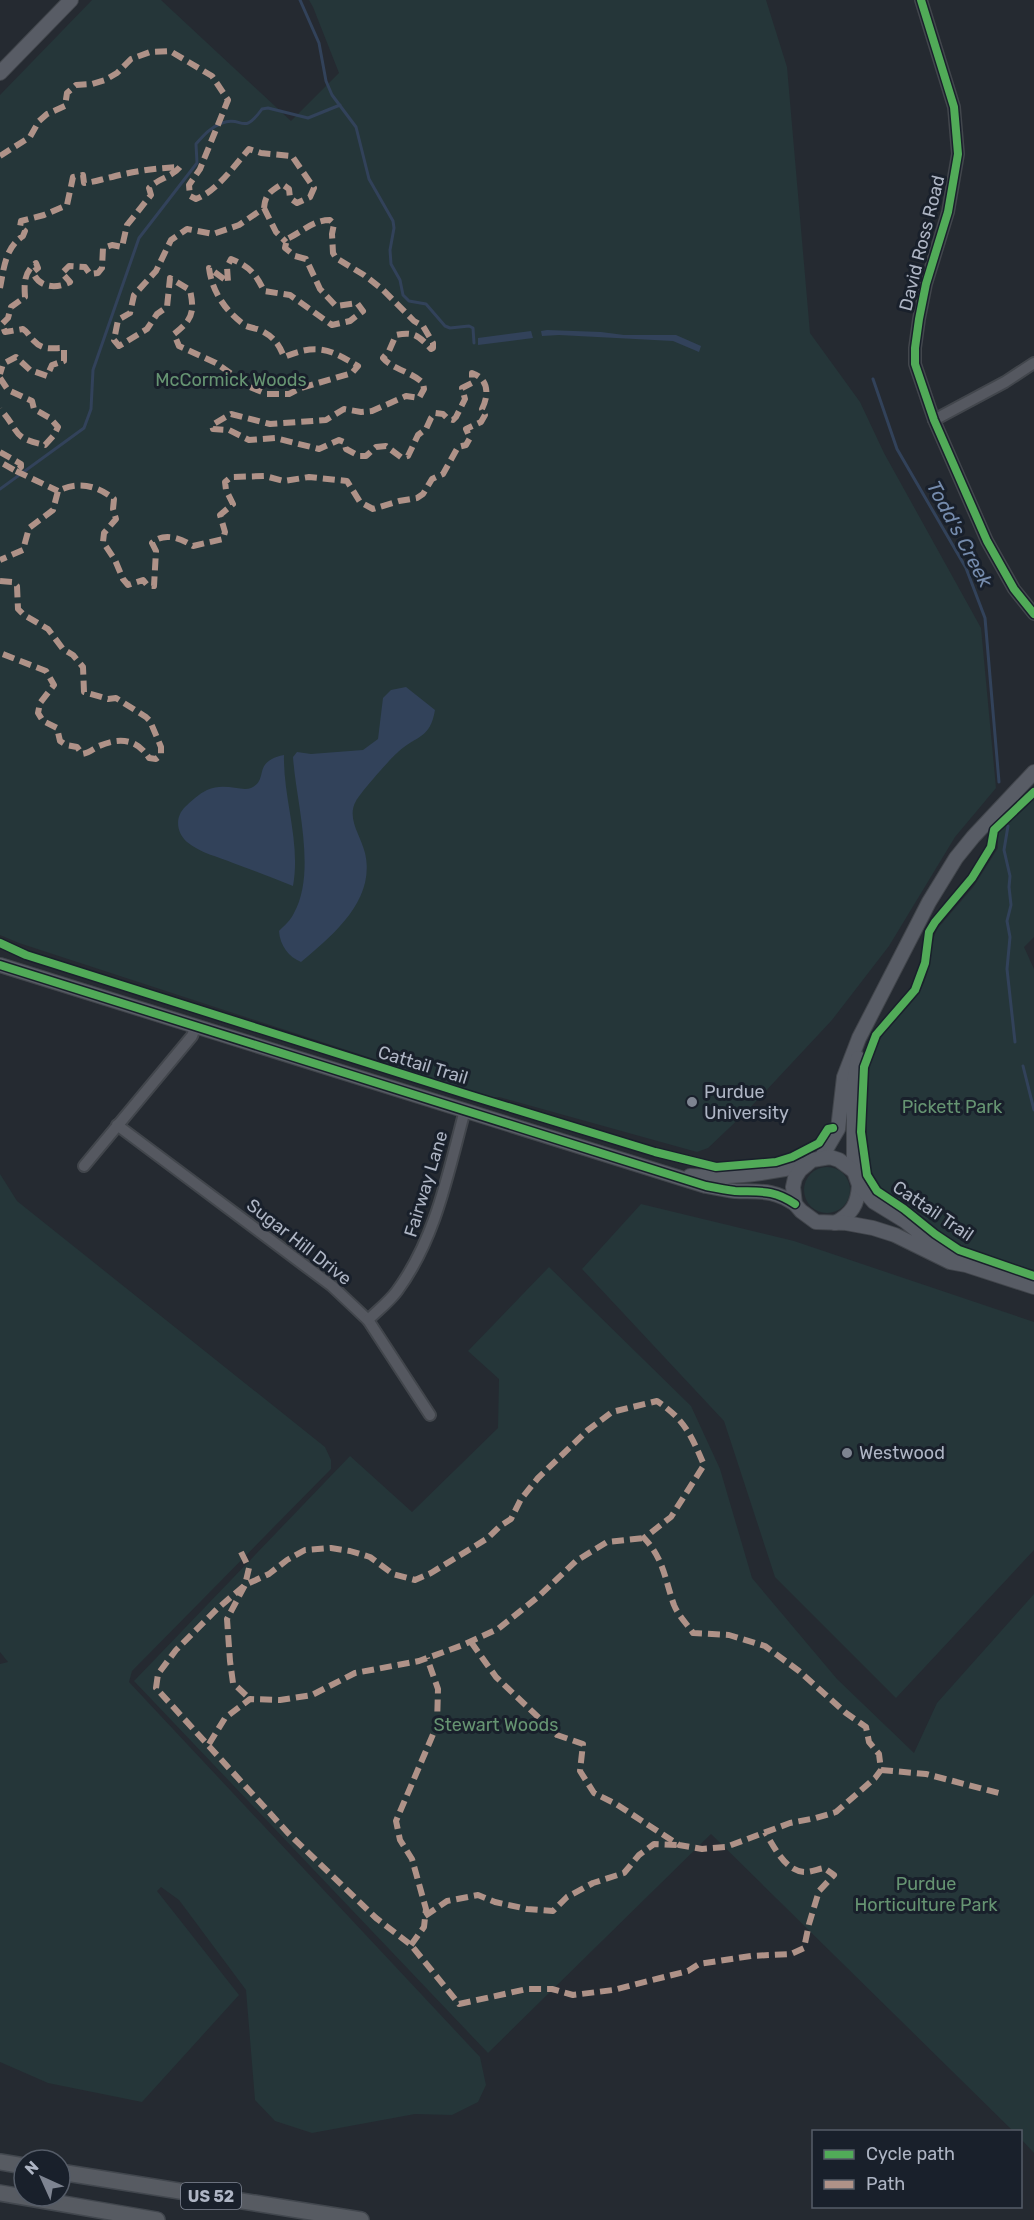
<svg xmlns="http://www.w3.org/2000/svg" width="1034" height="2220" font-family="Rubik,sans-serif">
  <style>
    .green { fill: #253639 }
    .water { fill: #32425a }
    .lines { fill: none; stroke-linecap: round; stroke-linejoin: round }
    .stream { stroke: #32425a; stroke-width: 3 }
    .street-casing { stroke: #42464c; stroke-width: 14 }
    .secondary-casing { stroke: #42464c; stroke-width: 16 }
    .primary-casing { stroke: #42474e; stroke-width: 18 }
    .street { stroke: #555860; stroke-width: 10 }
    .secondary { stroke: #585c65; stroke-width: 14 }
    .primary { stroke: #575b62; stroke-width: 15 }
    .quiet { stroke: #af9288; stroke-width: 6; stroke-dasharray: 12 6; stroke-linecap: butt }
    .cycleway-casing { stroke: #19202b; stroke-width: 11 }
    .cycleway { stroke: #51ab58; stroke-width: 8 }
    .poi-dot { fill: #7e8491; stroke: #19202b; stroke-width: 2 }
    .labels { text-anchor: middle; stroke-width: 6; stroke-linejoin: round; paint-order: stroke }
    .shield { fill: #19202b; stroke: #818896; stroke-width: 1.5 }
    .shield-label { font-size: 16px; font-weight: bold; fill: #aeb5c4 }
    .street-label { font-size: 18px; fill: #aeb5c4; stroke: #19202b }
    .park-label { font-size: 18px; fill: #669472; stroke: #19202b }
    .poi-label { font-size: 18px; fill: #aeb5c4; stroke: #19202b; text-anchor: start }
    .water-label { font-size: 20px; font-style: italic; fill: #758bac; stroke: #19202b }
  </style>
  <rect width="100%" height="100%" fill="#252a31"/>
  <!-- green -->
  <g class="green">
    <polygon points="92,0 161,0 291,121 339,73 313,7 309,0 766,0 787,67 810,333 860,402 884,453 981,628 996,788 955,837 889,946 832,1020 747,1111 708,1148 697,1152 499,1097 489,1098 393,1068 380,1061 19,943 0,935 0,95"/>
    <path d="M1034,798V937L1024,947L1034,969V1270C1007,1261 977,1255 952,1240C936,1231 924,1217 909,1206C899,1200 886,1196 878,1186C864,1167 865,1093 869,1069C870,1062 874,1054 876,1047C886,1023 912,1009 923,985C932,967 928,945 938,928L974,886L998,848V832Z"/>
    <circle cx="827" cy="1190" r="23"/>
    <polygon points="0,1174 17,1201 325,1447 331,1460 331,1469 132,1671 129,1682 480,2057 486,2085 478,2102 452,2115 415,2114 312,2133 275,2121 255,2100 246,1990 179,1900 161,1887 157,1891 239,1995 142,2102 48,2083 0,2062 0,1664 8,1662 0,1652"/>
    <polygon points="641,1204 794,1241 1034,1322 1034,1550 896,1698 775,1577 724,1421 582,1269"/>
    <polygon points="549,1267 691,1406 720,1469 752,1578 837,1679 914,1753 937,1703 1034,1594 1034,2153 1021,2139 1020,2132 1013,2131 711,1834 488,2053 134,1681 350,1456 412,1512 498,1428 499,1379 468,1351"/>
  </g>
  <!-- water -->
  <g class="water">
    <polygon points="547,330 601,332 624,335 676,335 701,346 699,352 673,341 559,335 542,336 541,331"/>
    <polygon points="531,331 533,338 478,345 478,338"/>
    <path d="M406,687L435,710C430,739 417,735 398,752C390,759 361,792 356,801C346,818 361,836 365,853C376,900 333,935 301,962C289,957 280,946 279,931C284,926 291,920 294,913C317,872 296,802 293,757L297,752L311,754L363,750L378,739L383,698L391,690Z"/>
    <path d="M284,755C283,799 301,842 293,886C273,878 253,870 233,863C219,857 200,853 187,842C176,832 175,817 185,807C192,800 199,794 207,790C225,782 241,792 251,788C270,779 251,762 284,755Z"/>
  </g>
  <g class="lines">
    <!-- stream -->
    <g class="stream">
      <polyline points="300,0 319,43 326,81 332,95 356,127 369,179 393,221 394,228 390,250 391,264 400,280 403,295 409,301 426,304 445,326 450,328 469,326 473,328 474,343"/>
      <polyline points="873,379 897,449 966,568 985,618 999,782"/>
      <path d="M0,489L84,428L91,409L93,370L139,238L197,163L196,144C204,135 211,127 222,123C243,115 242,137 262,109L268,108L308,118L340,105"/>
      <polyline points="1008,826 1004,850 1010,876 1009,887 1011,905 1007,921 1010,937 1007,969 1015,1042"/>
      <polyline points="1023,1066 1034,1110"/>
    </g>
    <!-- street casing -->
    <g class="street-casing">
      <g id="street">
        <polyline points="921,0 954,107 958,154 948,212 926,284 919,319 915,348 915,364 934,420 987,541 1014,589 1034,614"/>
        <polyline points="934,420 1005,382 1034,363"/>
        <polyline points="117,1125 332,1286 368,1320 430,1415"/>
        <polyline points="84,1166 192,1036 196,1026"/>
        <path d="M368,1320C377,1311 389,1302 397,1291C436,1238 448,1173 465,1110"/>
      </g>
    </g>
    <!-- secondary casing -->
    <g class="secondary-casing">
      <g id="secondary">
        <polyline points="0,73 71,0"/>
        <path d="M0,965L706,1186C716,1188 726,1190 735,1191C760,1192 773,1189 795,1204"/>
        <polyline points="821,1158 838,1129 844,1077 859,1038 929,902 956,858 973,837 1034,772"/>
        <polyline points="854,1171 854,1082 858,1058"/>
        <path d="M690,1176C729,1178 769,1174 807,1164"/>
        <path d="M835,1223C852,1214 858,1204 859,1185"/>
        <polyline points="966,1265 939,1248 905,1221 874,1202 859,1185 854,1171 839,1160 830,1157 812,1160 800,1170 795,1178 793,1187 795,1204 801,1211 816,1222 846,1223 873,1228 895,1235 950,1262 966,1265 1034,1287"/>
      </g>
    </g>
    <!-- primary casing -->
    <g class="primary-casing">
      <g id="primary">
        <polyline points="0,2162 24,2166"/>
        <polyline points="60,2172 361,2220"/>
        <polyline points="0,2193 157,2220"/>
      </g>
    </g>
    <!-- street -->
    <use href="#street" class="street"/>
    <!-- secondary -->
    <use href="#secondary" class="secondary"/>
    <!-- primary -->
    <use href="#primary" class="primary"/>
    <!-- quiet -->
    <g class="quiet">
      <path d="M0,156L30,137L39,121L47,114L65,106L67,93L76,85L92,84L105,80L117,73L131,59L150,52L170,51L212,76L228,100L200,169L189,185L190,196L196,199C217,191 234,166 249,149L261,153L292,156L314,188L310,197L297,203L290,198L289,189L282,184C271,191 265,194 264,208L239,225L213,234L187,229L171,240L156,271L134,295L130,313L118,320L114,340L119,346L147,329L157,314L167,307L170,278L190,290C195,313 192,320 174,334L179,346L216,363L250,387L267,394H289L301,388L352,373L358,366C329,349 318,343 284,357C279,344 273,336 260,330C255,328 251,328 246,326C226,312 212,292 209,268L228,282L227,267L231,259C249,266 256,274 264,291L290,295L332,325L350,321L363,311L357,303L336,306L320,289L306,259L295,256L285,248L287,239C302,232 313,220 330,220L334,224L332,234L333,253L336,258L364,275L382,289L414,321L423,326L433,343V348L431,349C419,336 414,331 396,335L389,351L383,358C392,369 412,372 423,383L424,389L419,398L406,396L372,411L361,412L344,409L326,420L270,424L231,414L212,425L213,429L229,430L249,440L275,438L319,449L339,440L344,442L346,449L359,456H366L376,447L386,446L402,458L408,456L418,435L426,429L431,418L435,413L443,414L447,418L453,420L456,417L465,399L462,388L472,383V373C489,379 489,395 482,409L485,415L481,422L466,429L470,438L466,445L458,447L443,474L432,479L423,494L417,498L399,501L373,509L360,502L347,481L309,477L284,481L265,476L231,477L225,482L226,490L233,504L220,515L225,532L223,539L193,546C180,538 164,532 152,543L156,551L154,586H148L143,580L128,585L123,579L115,560L103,542L104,533L116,519L113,509L114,499C97,485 77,481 58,491L53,510L29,528L23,550L0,560"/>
      <polyline points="264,208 276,232 286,242"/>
      <path d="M0,288C4,268 5,248 23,236L25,231L20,227L21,221L44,215L67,205L73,177L83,175L84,183C95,182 102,179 112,177C134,171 157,168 180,167C172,177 159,178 149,188L151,195L127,225L122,247L112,245L103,248L102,268L98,273L90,274L85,267L69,266L62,273L70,282C57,289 38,288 33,272L38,268L36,263C24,272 24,283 25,297L11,307L8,318L2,324L5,332L23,329C28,332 29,336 33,340C43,351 51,348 64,348V361L52,365L47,376L30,370L16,357L3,364L0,374"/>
      <path d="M0,378L8,390L32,401L34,409L50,418L58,427L54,435L45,445C10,438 20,430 0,409"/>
      <polyline points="0,452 21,464 21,467 16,471 0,462"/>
      <polyline points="16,471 58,491"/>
      <path d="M0,581L13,582L17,586L18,609L24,615L48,629L63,649L73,655L83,667L84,692L108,699L116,698L146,717L150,721L161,747V755L156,759L149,758C137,739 120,737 99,746C93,749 89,753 82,754L77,747L66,745L60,741L57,728L43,721L38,713L40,703L54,685L46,671L0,653"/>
      <polyline points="241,1552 249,1568 245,1585 227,1619 230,1661 233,1683 250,1699"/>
      <path d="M471,1642L496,1677L557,1735L583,1744L580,1771L594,1793L616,1804L679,1845L702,1849L726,1847L790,1823L816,1818L836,1812L875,1778L881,1770L879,1754L869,1742L866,1727L846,1713L799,1671L765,1646L729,1635L693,1633C687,1624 678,1615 674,1605C665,1580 664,1559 644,1538L671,1517L704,1465C691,1435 685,1420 657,1401L612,1412L588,1430L538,1478L521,1499L511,1519L500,1526L488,1538L431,1573L415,1580L393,1574L370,1557L350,1551L331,1548L305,1550L287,1560L269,1574L245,1585L217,1609L176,1650L158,1674L156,1688L288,1833L376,1918L411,1945L459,2004L527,1989H552L573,1995L613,1990L688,1971L699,1964L751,1956L791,1954L804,1948L809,1924L819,1891L834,1875L824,1868C818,1869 811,1872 805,1872C786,1872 774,1847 765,1832"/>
      <polyline points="209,1744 225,1718 250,1699 280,1700 312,1695 355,1673 419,1661 463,1645 498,1629 538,1597 576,1561 607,1542 644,1538"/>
      <polyline points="881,1770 926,1774 999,1793"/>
      <polyline points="425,1916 447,1901 478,1895 495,1902 527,1909 553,1911 567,1897 593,1883 624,1873 639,1855 654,1844 677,1845"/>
      <polyline points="411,1945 424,1927 426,1909 412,1859 400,1840 396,1821 437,1725 438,1689 427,1658"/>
    </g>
    <!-- cycleway casing -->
    <g class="cycleway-casing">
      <g id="cycleway">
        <polyline points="921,0 954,107 958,154 948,212 926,284 919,319 915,348 915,364 934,420 987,541 1014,589 1034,614"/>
        <polyline points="1034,792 994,830 991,847 972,878 935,922 929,932 925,963 915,990 876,1035 864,1067 861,1132 867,1175 877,1191 904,1209 935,1234 959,1250 1034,1276"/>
        <polyline points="0,943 26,955 472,1096 655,1152 716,1167 776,1162 792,1157 819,1143 828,1129 833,1128"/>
        <path d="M0,965L706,1186C716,1188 726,1190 735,1191C760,1192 773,1189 795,1204"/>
      </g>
    </g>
    <!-- cycleway -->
    <use href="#cycleway" class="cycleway"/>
  </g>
  <!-- markers -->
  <g class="poi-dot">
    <circle cx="692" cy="1102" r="6"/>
    <circle cx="847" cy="1453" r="6"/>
  </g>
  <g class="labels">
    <!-- shield labels -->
    <rect class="shield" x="181" y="2183" width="60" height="26" rx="4.5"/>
    <g class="shield-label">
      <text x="211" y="2202">US 52</text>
    </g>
    <!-- street labels -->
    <g class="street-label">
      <text transform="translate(922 243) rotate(-76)" y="6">David Ross Road</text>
      <text transform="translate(423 1065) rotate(17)" y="6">Cattail Trail</text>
      <text transform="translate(426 1184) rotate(-73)" y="6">Fairway Lane</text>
      <text transform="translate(933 1211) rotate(34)" y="6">Cattail Trail</text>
      <text transform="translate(299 1242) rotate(38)" y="6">Sugar Hill Drive</text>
    </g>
    <!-- park labels -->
    <g class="park-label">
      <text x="231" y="386">McCormick Woods</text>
      <text x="952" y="1113">Pickett Park</text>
      <text x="496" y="1731">Stewart Woods</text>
      <text x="926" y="1890">Purdue<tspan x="926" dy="21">Horticulture Park</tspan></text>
    </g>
    <!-- poi labels -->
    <g class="poi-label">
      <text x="704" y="1098">Purdue<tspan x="704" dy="21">University</tspan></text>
      <text x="859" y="1459">Westwood</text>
    </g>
    <!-- water labels -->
    <g class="water-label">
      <text transform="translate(960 534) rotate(62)" y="7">Todd's Creek</text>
    </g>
  </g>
  <!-- legend -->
  <rect x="812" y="2130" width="210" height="78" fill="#19202b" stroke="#555c68" stroke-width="1.5"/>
  <rect x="824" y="2150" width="30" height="9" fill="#51ab58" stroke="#555c68" stroke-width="1.5"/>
  <text x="866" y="2160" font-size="18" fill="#aeb5c4">Cycle path</text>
  <rect x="824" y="2180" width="30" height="9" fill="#af9288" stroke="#555c68" stroke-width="1.5"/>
  <text x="866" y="2190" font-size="18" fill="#aeb5c4">Path</text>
  <!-- north arrow -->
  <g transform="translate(42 2178) rotate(315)"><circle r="28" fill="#19202b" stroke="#555c68" stroke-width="1.5"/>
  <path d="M0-4.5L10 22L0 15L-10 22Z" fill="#7e8491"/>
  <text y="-9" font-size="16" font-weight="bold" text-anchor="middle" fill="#aeb5c4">N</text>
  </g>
</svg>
